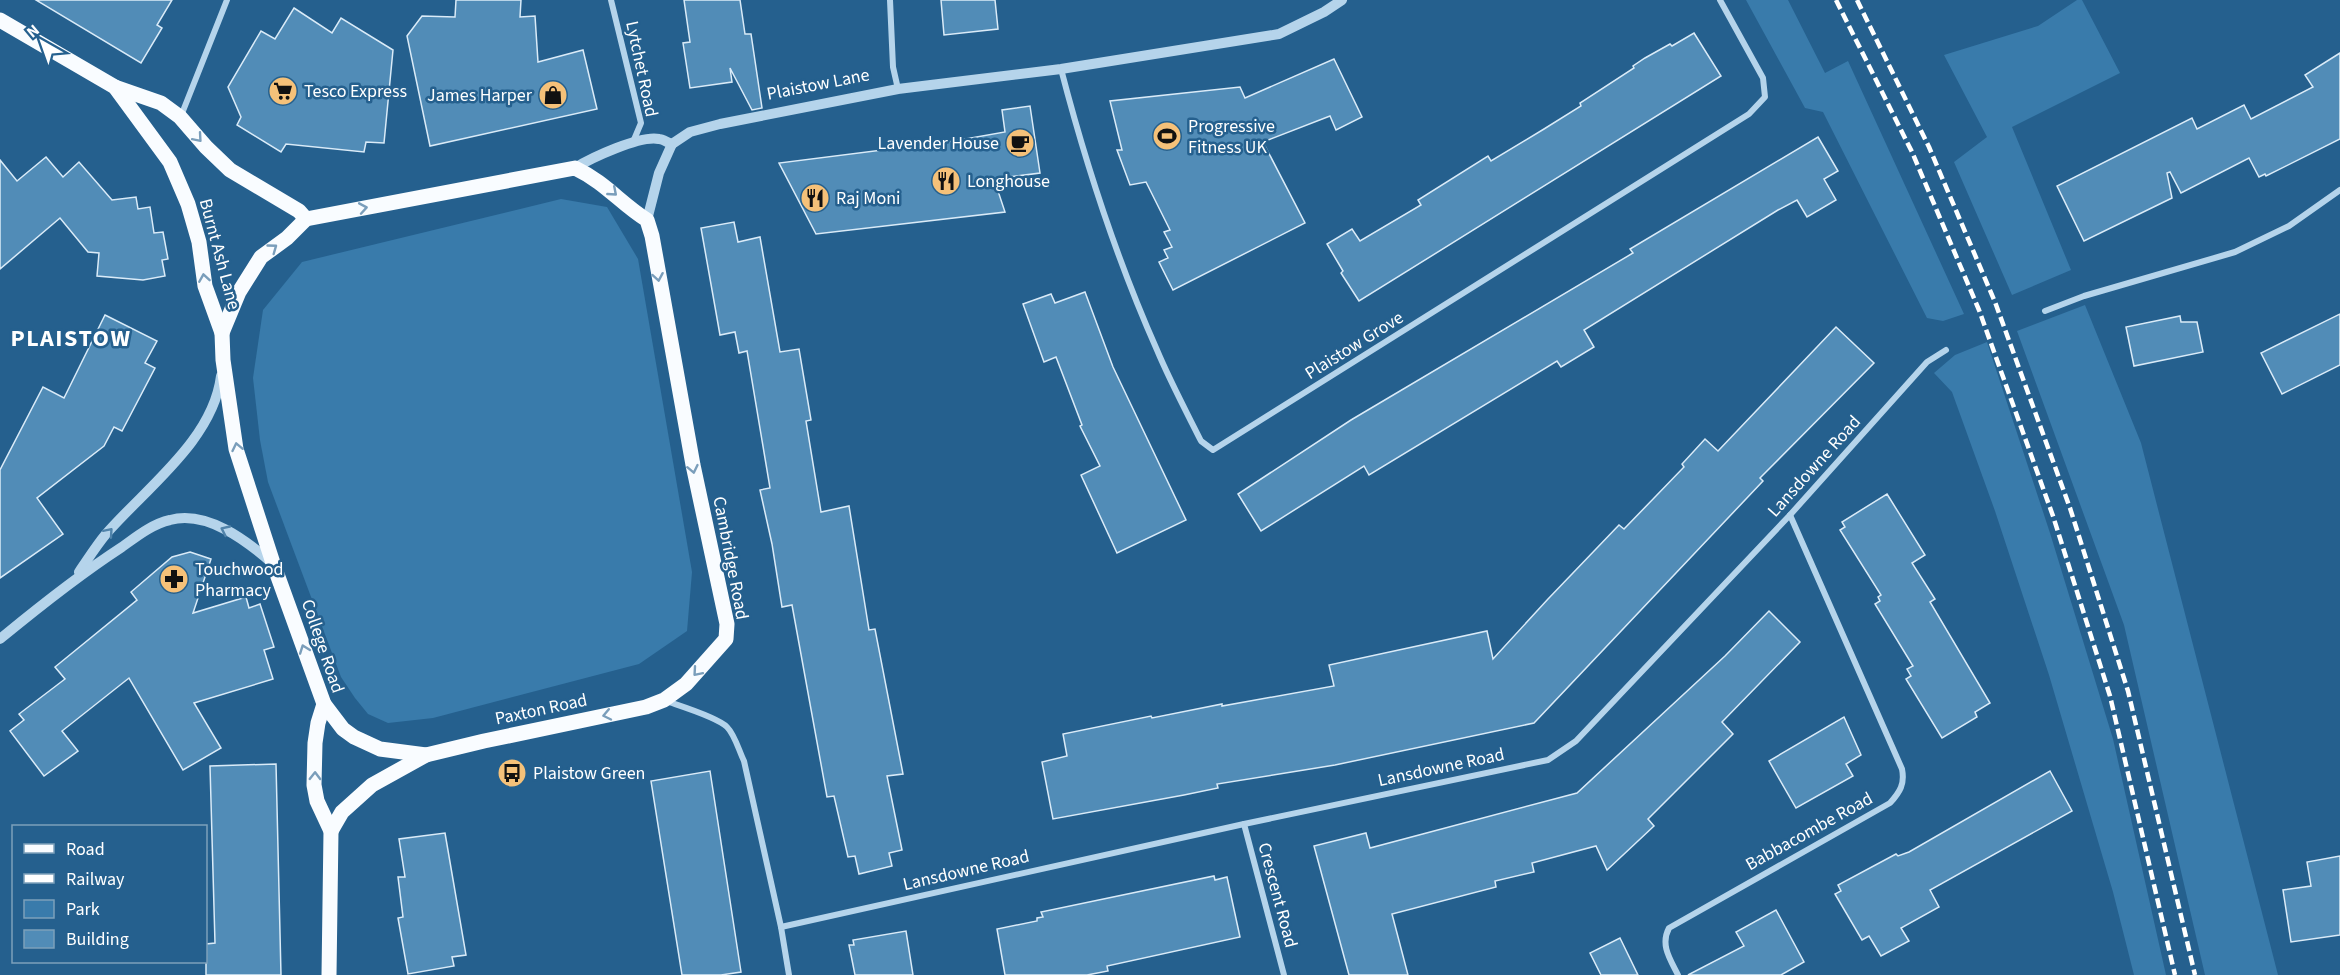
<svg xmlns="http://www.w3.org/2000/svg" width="2340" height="975" font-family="'Source Sans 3',sans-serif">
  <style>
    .green { fill: #397bab }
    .building { fill: #518cb7; stroke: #daebf8; stroke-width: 1.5 }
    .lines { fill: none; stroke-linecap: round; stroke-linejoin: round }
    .minor { stroke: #b5d4eb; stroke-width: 6 }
    .tertiary { stroke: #b5d4eb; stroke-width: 10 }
    .primary { stroke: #f9fcff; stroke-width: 15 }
    .rail { stroke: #fff; stroke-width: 4.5; stroke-dasharray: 10 4.5; stroke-linecap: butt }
    .oneway { stroke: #7a9ebb }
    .oneway2 { stroke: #5083aa }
    .labels { text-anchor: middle; stroke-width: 5; stroke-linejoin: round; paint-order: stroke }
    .street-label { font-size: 18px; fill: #fff; stroke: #25608e }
    .poi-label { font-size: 18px; fill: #fff; stroke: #25608e; text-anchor: start }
    .district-label { font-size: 24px; font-weight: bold; letter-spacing: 1.5px; fill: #fff; stroke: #25608e }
  </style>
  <rect width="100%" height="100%" fill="#25608e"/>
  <!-- green -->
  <g class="green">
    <polygon points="1746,0 1788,0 1825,73 1848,61 1964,314 1943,321 1927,318 1823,112 1805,108"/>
    <polygon points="2077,0 2082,0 2120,73 2012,127 2071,270 2012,295 1954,162 1987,137 1944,55 2038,26"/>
    <polygon points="561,199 607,207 638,259 692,572 687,631 639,664 433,718 388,723 368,714 355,698 341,677 268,482 260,440 253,378 263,310 302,262"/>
    <polygon points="2085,305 2141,443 2278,975 2205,975 2124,625 2017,331"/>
    <polygon points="1987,342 2050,533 2113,739 2166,975 2134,975 2113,892 2049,675 1995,511 1952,392 1934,373 1955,355"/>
  </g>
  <!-- building -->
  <g class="building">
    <polygon points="36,0 172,0 157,25 162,28 141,63"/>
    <polygon points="456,0 521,0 520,17 535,16 538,62 583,50 597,109 430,146 407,36 422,16 455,17"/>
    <polygon points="684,0 740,0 745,34 751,34 762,108 752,110 730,68 732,82 690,88 683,43 690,42"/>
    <polygon points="941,0 995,0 998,29 944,35"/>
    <polygon points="294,8 332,33 341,18 393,50 384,143 366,142 364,152 286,144 281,152 237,125 241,117 228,87 261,31 275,39"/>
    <polygon points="1694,33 1721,76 1359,301 1341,273 1343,271 1327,244 1352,229 1360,241 1421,205 1418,200 1488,156 1491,161 1544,129 1581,106 1580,103 1634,68 1633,66 1645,58 1670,44 1672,46"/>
    <polygon points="2340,53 2340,139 2266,176 2265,174 2259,177 2249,158 2181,193 2170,172 2167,173 2172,198 2084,241 2057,186 2192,118 2197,129 2244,105 2251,119 2313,87 2305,75"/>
    <polygon points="1334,59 1362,117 1336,130 1330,116 1263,142 1305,223 1173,290 1159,262 1168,258 1164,250 1172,247 1164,232 1170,230 1146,182 1130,185 1117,150 1122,150 1110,101 1240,87 1245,98"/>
    <polygon points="1030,106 1040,173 994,179 1005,212 816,234 779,163 954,141 1005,132 1002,110"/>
    <polygon points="1818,137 1838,171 1824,179 1836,200 1807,217 1797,200 1778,210 1584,330 1594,347 1561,367 1557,361 1369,475 1364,466 1261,531 1238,494 1351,420 1633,253 1630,249"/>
    <polygon points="46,157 63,177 79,162 112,200 136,197 138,209 150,207 154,233 163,232 168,259 162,260 165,276 143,280 97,276 99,253 88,252 60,218 0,269 0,160 17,181"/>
    <polygon points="734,222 738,242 760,237 780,352 799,349 811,420 806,421 821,512 849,506 869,630 875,629 903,774 887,776 902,850 889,853 892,866 859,874 855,856 848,857 834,796 827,797 792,605 782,607 772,544 760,490 770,488 747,351 739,353 735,332 720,335 701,228"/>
    <polygon points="1085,292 1113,367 1186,520 1117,553 1081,475 1100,466 1080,426 1082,425 1056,357 1044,362 1023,304 1051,294 1055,303"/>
    <polygon points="2340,314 2340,365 2282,394 2261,353"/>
    <polygon points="105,315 157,341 145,363 155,368 122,431 114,427 104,446 37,498 63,534 0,578 0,470 43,387 64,398"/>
    <polygon points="2180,316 2181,322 2197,322 2203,352 2134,366 2126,327"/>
    <polygon points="1836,327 1874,363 1760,478 1763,481 1534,723 1335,765 1217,784 1218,788 1184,795 1053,819 1042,762 1067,756 1063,734 1151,716 1152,718 1222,704 1222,706 1334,686 1329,665 1487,631 1493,659 1548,599 1619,525 1624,529 1655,497 1684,467 1682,464 1705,439 1718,451"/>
    <polygon points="1887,494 1925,555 1912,563 1935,599 1930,602 1990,703 1975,712 1977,717 1942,738 1906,679 1911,676 1907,669 1913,666 1875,604 1880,601 1878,597 1881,595 1840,530 1845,527 1842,522"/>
    <polygon points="190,552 211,559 193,613 246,597 249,608 260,604 274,647 264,650 273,679 194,703 221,748 183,770 129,678 62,731 78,751 44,776 10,731 24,720 19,714 65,679 55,667 137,600 131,592 172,557"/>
    <polygon points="1769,611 1800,642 1722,722 1733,734 1648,819 1654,826 1607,870 1596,846 1532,863 1534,872 1495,881 1496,887 1392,914 1408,975 1349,975 1314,846 1366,833 1370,848 1577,793 1725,656"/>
    <polygon points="1844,717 1861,755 1846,764 1853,776 1796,808 1769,761"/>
    <polygon points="276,764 281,975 206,975 206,944 215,943 210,766"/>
    <polygon points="710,771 741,972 721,975 682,975 651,781"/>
    <polygon points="2050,771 2072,811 1930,890 1939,907 1901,928 1909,941 1881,956 1869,936 1862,940 1835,894 1841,891 1838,885 1896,854 1898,856 1909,852"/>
    <polygon points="445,833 466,955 452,957 454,966 408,974 398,918 403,917 398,877 405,877 399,839"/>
    <polygon points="2340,856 2340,935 2291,942 2283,890 2311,886 2307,862"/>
    <polygon points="1214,876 1215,880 1227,877 1240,937 1107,966 1108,971 1087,975 1005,975 997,929 1037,921 1037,918 1043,917 1041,912"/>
    <polygon points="1776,910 1804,962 1781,975 1688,975 1744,946 1736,932"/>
    <polygon points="906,931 913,975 855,975 849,945 854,945 853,940"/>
    <polygon points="1620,938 1638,975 1601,975 1590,953"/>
  </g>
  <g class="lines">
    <!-- minor -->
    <g class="minor">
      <polyline points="611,0 641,123 633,142"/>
      <polyline points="890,0 893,67 898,89"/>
      <path d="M1061,69C1086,165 1117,260 1157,350C1170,381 1186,411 1201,441L1213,450L1749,114L1765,97L1763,78L1720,0"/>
      <polyline points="181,116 227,0"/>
      <polyline points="2045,311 2084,296 2235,252 2289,226 2340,190"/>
      <path d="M666,701C680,706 717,717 727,727C735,735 739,751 744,761L781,927L789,975"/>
      <polyline points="1244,824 1284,975"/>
      <polyline points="781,927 1244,824 1548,760 1576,741 1790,515 1927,362 1946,350"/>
      <path d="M1678,975C1670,959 1660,945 1669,928L1890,803C1900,792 1905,784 1902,769L1790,515"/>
    </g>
    <!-- tertiary -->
    <g class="tertiary">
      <polyline points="672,144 690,132 720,124 898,89 1061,69 1279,34 1324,12 1342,0"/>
      <path d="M575,168C591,158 640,135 659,139C663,139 668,143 672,144"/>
      <polyline points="647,220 659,173 672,144"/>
      <path d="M79,572C88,559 96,546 106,534C146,488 213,440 221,376"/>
      <path d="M0,639C40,606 79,575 122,547C136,537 152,524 170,520C207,510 247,541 272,563"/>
    </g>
    <!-- primary -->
    <g class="primary">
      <polyline points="0,20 115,87 170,162 188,204 199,242 205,286 222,333 223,360 236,449 273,563 324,704 343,729 354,737 380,749 426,755"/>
      <polyline points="115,87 161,103 180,117 206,147 230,170 299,211 306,219"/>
      <path d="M222,333L239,292L261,257L287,238L306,219L575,168C606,183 620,203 647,220L652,236L693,465L727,624L726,639L686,684L664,700L646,707L484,741L426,755L372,785L342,812L331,831"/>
      <polyline points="324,704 318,723 315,743 314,785 317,801 331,831 329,975"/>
    </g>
    <!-- rail -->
    <g class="rail">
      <polyline points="1836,0 1912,152 1979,310 2053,516 2110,696 2175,975"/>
      <polyline points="1857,0 1929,147 1995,302 2070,508 2128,691 2195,975"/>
    </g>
  </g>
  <!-- one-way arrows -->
  <defs><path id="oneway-chevron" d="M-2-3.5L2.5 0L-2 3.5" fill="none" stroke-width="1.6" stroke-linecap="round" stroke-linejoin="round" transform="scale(1.5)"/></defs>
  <g class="oneway">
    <use href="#oneway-chevron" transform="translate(198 138) rotate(49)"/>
    <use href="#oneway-chevron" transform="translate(613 192) rotate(41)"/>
    <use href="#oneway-chevron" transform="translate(363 208) rotate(-10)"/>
    <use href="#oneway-chevron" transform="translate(273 248) rotate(-36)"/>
    <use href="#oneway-chevron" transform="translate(658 277) rotate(80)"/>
    <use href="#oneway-chevron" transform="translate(204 278) rotate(-99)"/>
    <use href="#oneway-chevron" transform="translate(237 447) rotate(-102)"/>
    <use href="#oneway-chevron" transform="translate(693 469) rotate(78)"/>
    <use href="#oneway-chevron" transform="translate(304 649) rotate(-110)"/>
    <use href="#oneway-chevron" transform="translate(697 672) rotate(131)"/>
    <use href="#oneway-chevron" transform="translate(607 715) rotate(168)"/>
    <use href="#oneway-chevron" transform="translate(315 776) rotate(-89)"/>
  </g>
  <g class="oneway2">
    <use href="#oneway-chevron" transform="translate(225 530) rotate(-155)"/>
    <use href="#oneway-chevron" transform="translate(109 532) rotate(-49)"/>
  </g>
  <!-- icons -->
  <defs>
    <g id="supermarket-disc" transform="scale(1.5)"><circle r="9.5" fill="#f5c179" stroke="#25608e"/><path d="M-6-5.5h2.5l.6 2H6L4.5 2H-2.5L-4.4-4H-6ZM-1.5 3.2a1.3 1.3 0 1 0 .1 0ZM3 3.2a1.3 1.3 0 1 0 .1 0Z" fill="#111"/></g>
    <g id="shop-disc" transform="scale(1.5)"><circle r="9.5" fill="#f5c179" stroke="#25608e"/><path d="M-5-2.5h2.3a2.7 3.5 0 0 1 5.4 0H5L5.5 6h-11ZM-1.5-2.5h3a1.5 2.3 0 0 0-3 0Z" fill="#111"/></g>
    <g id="stadium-disc" transform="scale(1.5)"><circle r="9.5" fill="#f5c179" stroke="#25608e"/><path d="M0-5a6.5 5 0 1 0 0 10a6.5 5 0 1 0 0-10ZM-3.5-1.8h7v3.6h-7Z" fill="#111"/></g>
    <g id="cafe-disc" transform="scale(1.5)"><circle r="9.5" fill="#f5c179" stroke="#25608e"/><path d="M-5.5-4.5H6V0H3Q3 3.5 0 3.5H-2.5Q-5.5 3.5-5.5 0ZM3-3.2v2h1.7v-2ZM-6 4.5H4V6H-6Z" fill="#111"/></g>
    <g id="restaurant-disc" transform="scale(1.5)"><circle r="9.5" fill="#f5c179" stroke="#25608e"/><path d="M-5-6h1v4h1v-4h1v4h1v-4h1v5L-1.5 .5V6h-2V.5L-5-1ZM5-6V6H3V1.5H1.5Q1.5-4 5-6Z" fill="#111"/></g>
    <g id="pharmacy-disc" transform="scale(1.5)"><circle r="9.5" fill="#f5c179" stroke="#25608e"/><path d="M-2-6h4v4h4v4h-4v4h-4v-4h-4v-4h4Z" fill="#111"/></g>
    <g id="bus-disc" transform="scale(1.5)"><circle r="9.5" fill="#f5c179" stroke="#25608e"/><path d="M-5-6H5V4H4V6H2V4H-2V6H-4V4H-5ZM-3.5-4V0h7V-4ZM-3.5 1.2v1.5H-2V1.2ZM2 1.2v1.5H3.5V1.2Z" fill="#111"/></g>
  </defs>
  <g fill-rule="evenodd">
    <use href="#supermarket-disc" x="283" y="91"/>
    <use href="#shop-disc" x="553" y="95"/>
    <use href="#stadium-disc" x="1167" y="136"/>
    <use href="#cafe-disc" x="1020" y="143"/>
    <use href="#restaurant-disc" x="946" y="181"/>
    <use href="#restaurant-disc" x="815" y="198"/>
    <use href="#pharmacy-disc" x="174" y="579"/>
    <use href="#bus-disc" x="512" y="773"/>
  </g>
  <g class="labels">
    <!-- street labels -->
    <g class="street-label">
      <text transform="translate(642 69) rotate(78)" y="6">Lytchet Road</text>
      <text transform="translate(818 84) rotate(-11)" y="6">Plaistow Lane</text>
      <text transform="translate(220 254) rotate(75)" y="6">Burnt Ash Lane</text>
      <text transform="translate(1354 345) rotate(-32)" y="6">Plaistow Grove</text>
      <text transform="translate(1814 466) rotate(-48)" y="6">Lansdowne Road</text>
      <text transform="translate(731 558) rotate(79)" y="6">Cambridge Road</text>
      <text transform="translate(323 646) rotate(71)" y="6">College Road</text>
      <text transform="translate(541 709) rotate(-12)" y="6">Paxton Road</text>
      <text transform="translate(1441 767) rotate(-12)" y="6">Lansdowne Road</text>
      <text transform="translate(1809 831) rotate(-29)" y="6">Babbacombe Road</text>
      <text transform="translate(966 870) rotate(-13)" y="6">Lansdowne Road</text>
      <text transform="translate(1278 895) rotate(75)" y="6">Crescent Road</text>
    </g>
    <!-- poi labels -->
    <g class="poi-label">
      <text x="304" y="97">Tesco Express</text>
      <text x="532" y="101" text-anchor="end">James Harper</text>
      <text x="1188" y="132">Progressive<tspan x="1188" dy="21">Fitness UK</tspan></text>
      <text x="999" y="149" text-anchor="end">Lavender House</text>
      <text x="967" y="187">Longhouse</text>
      <text x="836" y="204">Raj Moni</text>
      <text x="195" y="575">Touchwood<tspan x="195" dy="21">Pharmacy</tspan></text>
      <text x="533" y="779">Plaistow Green</text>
    </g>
    <!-- district labels -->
    <g class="district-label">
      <text x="71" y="346">PLAISTOW</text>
    </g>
  </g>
  <!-- legend -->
  <rect x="12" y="825" width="195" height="138" fill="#25608e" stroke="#7ca0bb" stroke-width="1.5"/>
  <rect x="24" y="844" width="30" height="9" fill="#f9fcff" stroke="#7ca0bb" stroke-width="1.5"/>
  <text x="66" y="855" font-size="18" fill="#ffffff">Road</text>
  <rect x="24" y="874" width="30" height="9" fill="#ffffff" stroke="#7ca0bb" stroke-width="1.5"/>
  <text x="66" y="885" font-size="18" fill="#ffffff">Railway</text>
  <rect x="24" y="900" width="30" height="18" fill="#397bab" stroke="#7ca0bb" stroke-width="1.5"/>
  <text x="66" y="915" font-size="18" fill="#ffffff">Park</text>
  <rect x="24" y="930" width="30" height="18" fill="#518cb7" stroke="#7ca0bb" stroke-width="1.5"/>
  <text x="66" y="945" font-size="18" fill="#ffffff">Building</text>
  <!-- north arrow -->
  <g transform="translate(42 42) rotate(320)" stroke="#25608e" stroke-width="4.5" paint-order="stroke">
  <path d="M0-4.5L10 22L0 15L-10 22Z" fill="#ffffff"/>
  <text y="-9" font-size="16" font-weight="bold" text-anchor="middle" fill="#ffffff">N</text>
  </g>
</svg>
